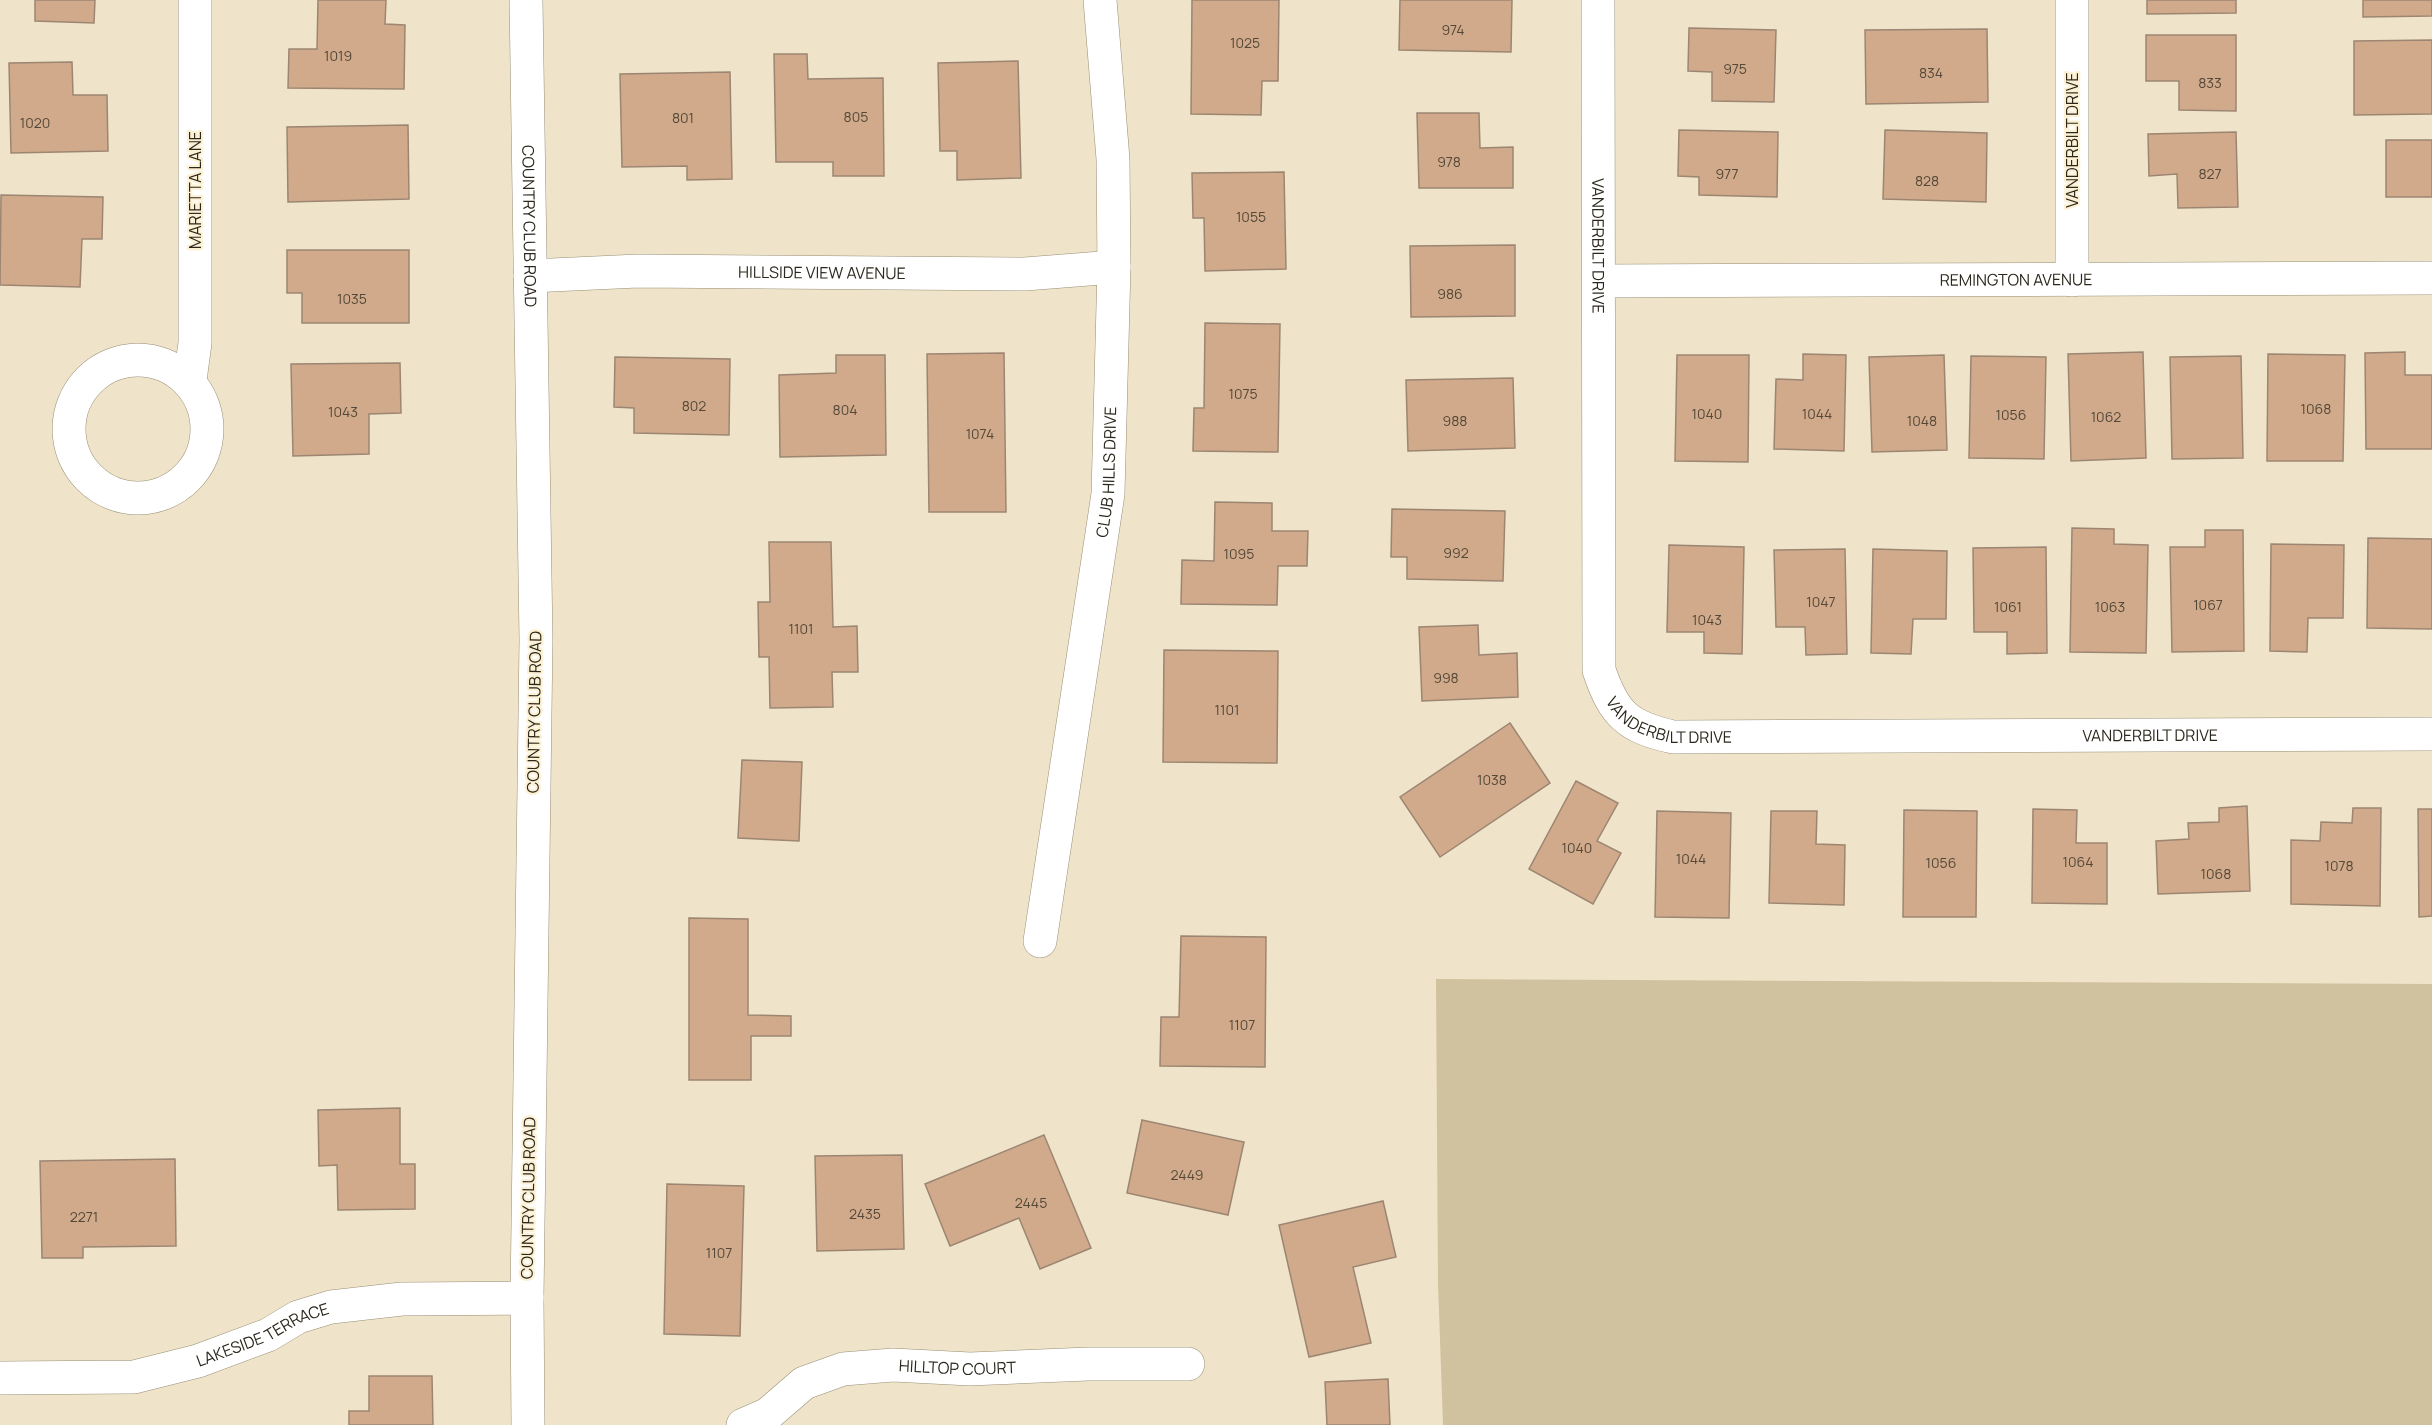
<svg xmlns="http://www.w3.org/2000/svg" width="2432" height="1425" font-family="Manrope,sans-serif">
  <style>
    .green { fill: #d1c29f }
    .building { fill: #d0aa8a; stroke: #9c8673; stroke-width: 1.5 }
    .lines { fill: none; stroke-linecap: round; stroke-linejoin: round }
    .minor-casing { stroke: #998e75; stroke-width: 34 }
    .minor { stroke: #fff; stroke-width: 33 }
    .labels { text-anchor: middle; stroke-width: 4.5; stroke-linejoin: round; paint-order: stroke }
    .number-label { font-size: 14px; fill: #544838 }
    .street-label { font-size: 16px; fill: #2b271c; stroke: #fdf1d5 }
  </style>
  <rect width="100%" height="100%" fill="#efe4c9"/>
  <!-- green -->
  <polygon class="green" points="1436,979 2432,984 2432,1425 1443,1425 1438,1283"/>
  <!-- building -->
  <g class="building">
    <polygon points="35,0 95,0 94,23 35,21"/>
    <polygon points="318,0 386,0 385,24 405,25 404,89 288,88 289,49 317,49"/>
    <polygon points="1192,0 1279,0 1278,81 1262,81 1261,115 1191,114"/>
    <polygon points="1400,0 1512,0 1511,52 1399,50"/>
    <polygon points="2147,0 2236,0 2236,13 2147,14"/>
    <polygon points="2363,0 2432,0 2432,16 2363,17"/>
    <polygon points="1689,28 1776,30 1774,102 1712,101 1712,72 1688,71"/>
    <polygon points="1987,29 1988,102 1866,104 1865,30"/>
    <polygon points="2146,35 2236,35 2236,111 2179,110 2179,81 2146,81"/>
    <polygon points="2432,40 2432,114 2354,115 2354,41"/>
    <polygon points="774,54 807,54 808,79 883,78 884,176 833,176 833,162 776,162"/>
    <polygon points="1018,61 1021,178 957,180 957,151 940,151 938,63"/>
    <polygon points="72,62 73,95 107,95 108,151 11,153 9,63"/>
    <polygon points="730,72 732,179 687,180 687,166 622,167 620,74"/>
    <polygon points="1417,113 1479,113 1480,148 1513,147 1513,188 1419,188"/>
    <polygon points="408,125 409,199 288,202 287,127"/>
    <polygon points="1679,130 1778,132 1777,197 1699,195 1699,177 1678,176"/>
    <polygon points="1885,130 1987,133 1986,202 1883,199"/>
    <polygon points="2236,132 2238,207 2178,208 2177,174 2149,176 2148,134"/>
    <rect x="2386" y="140" width="46" height="57"/>
    <polygon points="1284,172 1286,269 1205,271 1204,218 1193,218 1192,173"/>
    <polygon points="1,195 103,197 102,239 82,239 80,287 0,285"/>
    <polygon points="1515,245 1515,316 1411,317 1410,246"/>
    <polygon points="287,250 409,250 409,323 302,323 302,293 287,293"/>
    <polygon points="1205,323 1280,324 1278,452 1193,451 1194,408 1204,408"/>
    <polygon points="2143,352 2146,458 2071,461 2068,354"/>
    <polygon points="2405,352 2405,375 2432,375 2432,449 2366,449 2365,353"/>
    <polygon points="1004,353 1006,512 929,512 927,354"/>
    <polygon points="1803,354 1846,355 1844,451 1774,449 1776,379 1803,380"/>
    <polygon points="2268,354 2345,355 2343,461 2267,461"/>
    <polygon points="836,355 885,355 886,455 780,457 779,375 836,373"/>
    <polygon points="1677,355 1749,355 1748,462 1675,461"/>
    <polygon points="1944,355 1947,450 1872,452 1869,357"/>
    <polygon points="1971,356 2046,357 2044,459 1969,458"/>
    <polygon points="2241,356 2243,458 2172,459 2170,357"/>
    <polygon points="615,357 730,359 729,435 634,433 634,408 614,407"/>
    <polygon points="400,363 401,413 369,414 369,454 293,456 291,364"/>
    <polygon points="1513,378 1515,448 1408,451 1406,380"/>
    <polygon points="1215,502 1272,503 1272,531 1308,531 1307,566 1278,566 1277,605 1181,604 1182,560 1214,561"/>
    <polygon points="1392,509 1505,511 1503,581 1407,579 1407,557 1391,557"/>
    <polygon points="2072,528 2114,529 2114,544 2148,545 2146,653 2070,652"/>
    <polygon points="2205,530 2243,530 2244,651 2172,652 2170,547 2205,547"/>
    <polygon points="2368,538 2432,539 2432,629 2367,628"/>
    <polygon points="769,542 831,542 833,627 857,626 858,672 832,672 833,707 770,708 769,657 759,657 758,602 770,602"/>
    <polygon points="2271,544 2344,545 2343,618 2308,618 2307,652 2270,651"/>
    <polygon points="1669,545 1744,547 1742,654 1704,653 1704,632 1667,632"/>
    <polygon points="2046,547 2047,653 2007,654 2007,632 1974,632 1973,548"/>
    <polygon points="1845,549 1847,654 1806,655 1805,627 1776,627 1774,550"/>
    <polygon points="1873,549 1947,551 1946,619 1913,619 1911,654 1871,653"/>
    <polygon points="1478,625 1479,655 1517,653 1518,697 1422,701 1419,627"/>
    <polygon points="1164,650 1278,651 1277,763 1163,762"/>
    <polygon points="1510,723 1550,783 1440,857 1400,797"/>
    <polygon points="742,760 802,762 799,841 738,838"/>
    <polygon points="1576,781 1618,803 1597,841 1621,853 1593,904 1529,869"/>
    <polygon points="2247,806 2250,891 2158,894 2156,841 2189,839 2188,823 2219,822 2219,808"/>
    <polygon points="2353,808 2381,808 2380,906 2291,904 2291,840 2320,841 2321,822 2352,823"/>
    <polygon points="2033,809 2077,810 2076,843 2107,843 2107,904 2032,903"/>
    <polygon points="2418,809 2432,809 2432,916 2419,917"/>
    <polygon points="1904,810 1977,811 1976,917 1903,917"/>
    <polygon points="1657,811 1731,813 1729,918 1655,917"/>
    <polygon points="1771,811 1817,811 1816,844 1845,845 1844,905 1769,903"/>
    <polygon points="689,918 748,919 748,1015 791,1016 791,1036 751,1036 751,1080 689,1080"/>
    <polygon points="1181,936 1266,937 1265,1067 1160,1066 1161,1017 1179,1017"/>
    <polygon points="400,1108 400,1164 415,1164 415,1209 338,1210 337,1165 319,1166 318,1110"/>
    <polygon points="1142,1120 1244,1142 1228,1215 1127,1193"/>
    <polygon points="1044,1135 1091,1248 1040,1269 1019,1218 950,1246 925,1184"/>
    <polygon points="902,1155 904,1249 817,1251 815,1156"/>
    <polygon points="175,1159 176,1246 83,1247 83,1258 42,1258 40,1161"/>
    <polygon points="667,1184 744,1186 740,1336 664,1334"/>
    <polygon points="1383,1201 1396,1257 1353,1267 1371,1343 1309,1357 1279,1225"/>
    <polygon points="369,1376 432,1376 433,1425 349,1425 349,1411 369,1411"/>
    <polygon points="1388,1379 1390,1425 1327,1425 1325,1382"/>
  </g>
  <g class="lines">
    <!-- minor casing -->
    <g class="minor-casing">
      <g id="minor">
        <path id="s1" d="M526,0L536,640L527,1298L528,1425"/>
        <path id="s2" d="M1598,0L1599,670C1614,715 1628,727 1673,737L2432,734"/>
        <path id="s3" d="M530,276L638,271L1025,274L1114,267"/>
        <polyline points="2072,280 2072,0"/>
        <path id="s4" d="M1599,281L2432,278"/>
        <circle cx="138" cy="429" r="69"/>
        <polyline points="190,380 195,343 195,0"/>
        <path id="s5" d="M1040,941L1108,494L1114,267L1113,159L1100,0"/>
        <path id="s6" d="M0,1378L134,1377L198,1361L268,1335L298,1317L331,1307L402,1299L527,1298"/>
        <path id="s7" d="M743,1425L768,1414L804,1383L843,1369L893,1365L970,1369L1088,1364H1188"/>
      </g>
    </g>
    <!-- minor -->
    <use href="#minor" class="minor"/>
  </g>
  <g class="labels">
    <!-- number labels -->
    <g class="number-label">
      <text x="1453" y="35">974</text>
      <text x="1245" y="48">1025</text>
      <text x="338" y="61">1019</text>
      <text x="1735" y="74">975</text>
      <text x="1931" y="78">834</text>
      <text x="2210" y="88">833</text>
      <text x="856" y="122">805</text>
      <text x="683" y="123">801</text>
      <text x="35" y="128">1020</text>
      <text x="1449" y="167">978</text>
      <text x="1727" y="179">977</text>
      <text x="2210" y="179">827</text>
      <text x="1927" y="186">828</text>
      <text x="1251" y="222">1055</text>
      <text x="1450" y="299">986</text>
      <text x="352" y="304">1035</text>
      <text x="1243" y="399">1075</text>
      <text x="694" y="411">802</text>
      <text x="2316" y="414">1068</text>
      <text x="845" y="415">804</text>
      <text x="343" y="417">1043</text>
      <text x="1707" y="419">1040</text>
      <text x="1817" y="419">1044</text>
      <text x="2011" y="420">1056</text>
      <text x="2106" y="422">1062</text>
      <text x="1455" y="426">988</text>
      <text x="1922" y="426">1048</text>
      <text x="980" y="439">1074</text>
      <text x="1456" y="558">992</text>
      <text x="1239" y="559">1095</text>
      <text x="1821" y="607">1047</text>
      <text x="2208" y="610">1067</text>
      <text x="2008" y="612">1061</text>
      <text x="2110" y="612">1063</text>
      <text x="1707" y="625">1043</text>
      <text x="801" y="634">1101</text>
      <text x="1446" y="683">998</text>
      <text x="1227" y="715">1101</text>
      <text x="1492" y="785">1038</text>
      <text x="1577" y="853">1040</text>
      <text x="1691" y="864">1044</text>
      <text x="2078" y="867">1064</text>
      <text x="1941" y="868">1056</text>
      <text x="2339" y="871">1078</text>
      <text x="2216" y="879">1068</text>
      <text x="1242" y="1030">1107</text>
      <text x="1187" y="1180">2449</text>
      <text x="1031" y="1208">2445</text>
      <text x="865" y="1219">2435</text>
      <text x="84" y="1222">2271</text>
      <text x="719" y="1258">1107</text>
    </g>
    <!-- street labels -->
    <g class="street-label">
      <text transform="translate(2072 140) rotate(-90)" y="6">VANDERBILT DRIVE</text>
      <text transform="translate(195 190) rotate(-90)" y="6">MARIETTA LANE</text>
      <text dy="6" stroke="none"><textPath href="#s1" startOffset="226">COUNTRY CLUB ROAD</textPath></text>
      <text dy="6" stroke="none"><textPath href="#s2" startOffset="246">VANDERBILT DRIVE</textPath></text>
      <text dy="6" stroke="none"><textPath href="#s3" startOffset="292">HILLSIDE VIEW AVENUE</textPath></text>
      <text dy="6" stroke="none"><textPath href="#s4" startOffset="417">REMINGTON AVENUE</textPath></text>
      <text dy="6" stroke="none"><textPath href="#s5" startOffset="474">CLUB HILLS DRIVE</textPath></text>
      <text transform="translate(534 712) rotate(-89)" y="6">COUNTRY CLUB ROAD</text>
      <text dy="6" stroke="none"><textPath href="#s2" startOffset="768">VANDERBILT DRIVE</textPath></text>
      <text dy="6" stroke="none"><textPath href="#s2" startOffset="1254">VANDERBILT DRIVE</textPath></text>
      <text transform="translate(528 1198) rotate(-89)" y="6">COUNTRY CLUB ROAD</text>
      <text dy="6" stroke="none"><textPath href="#s6" startOffset="270">LAKESIDE TERRACE</textPath></text>
      <text dy="6" stroke="none"><textPath href="#s7" startOffset="231">HILLTOP COURT</textPath></text>
    </g>
  </g>
</svg>
